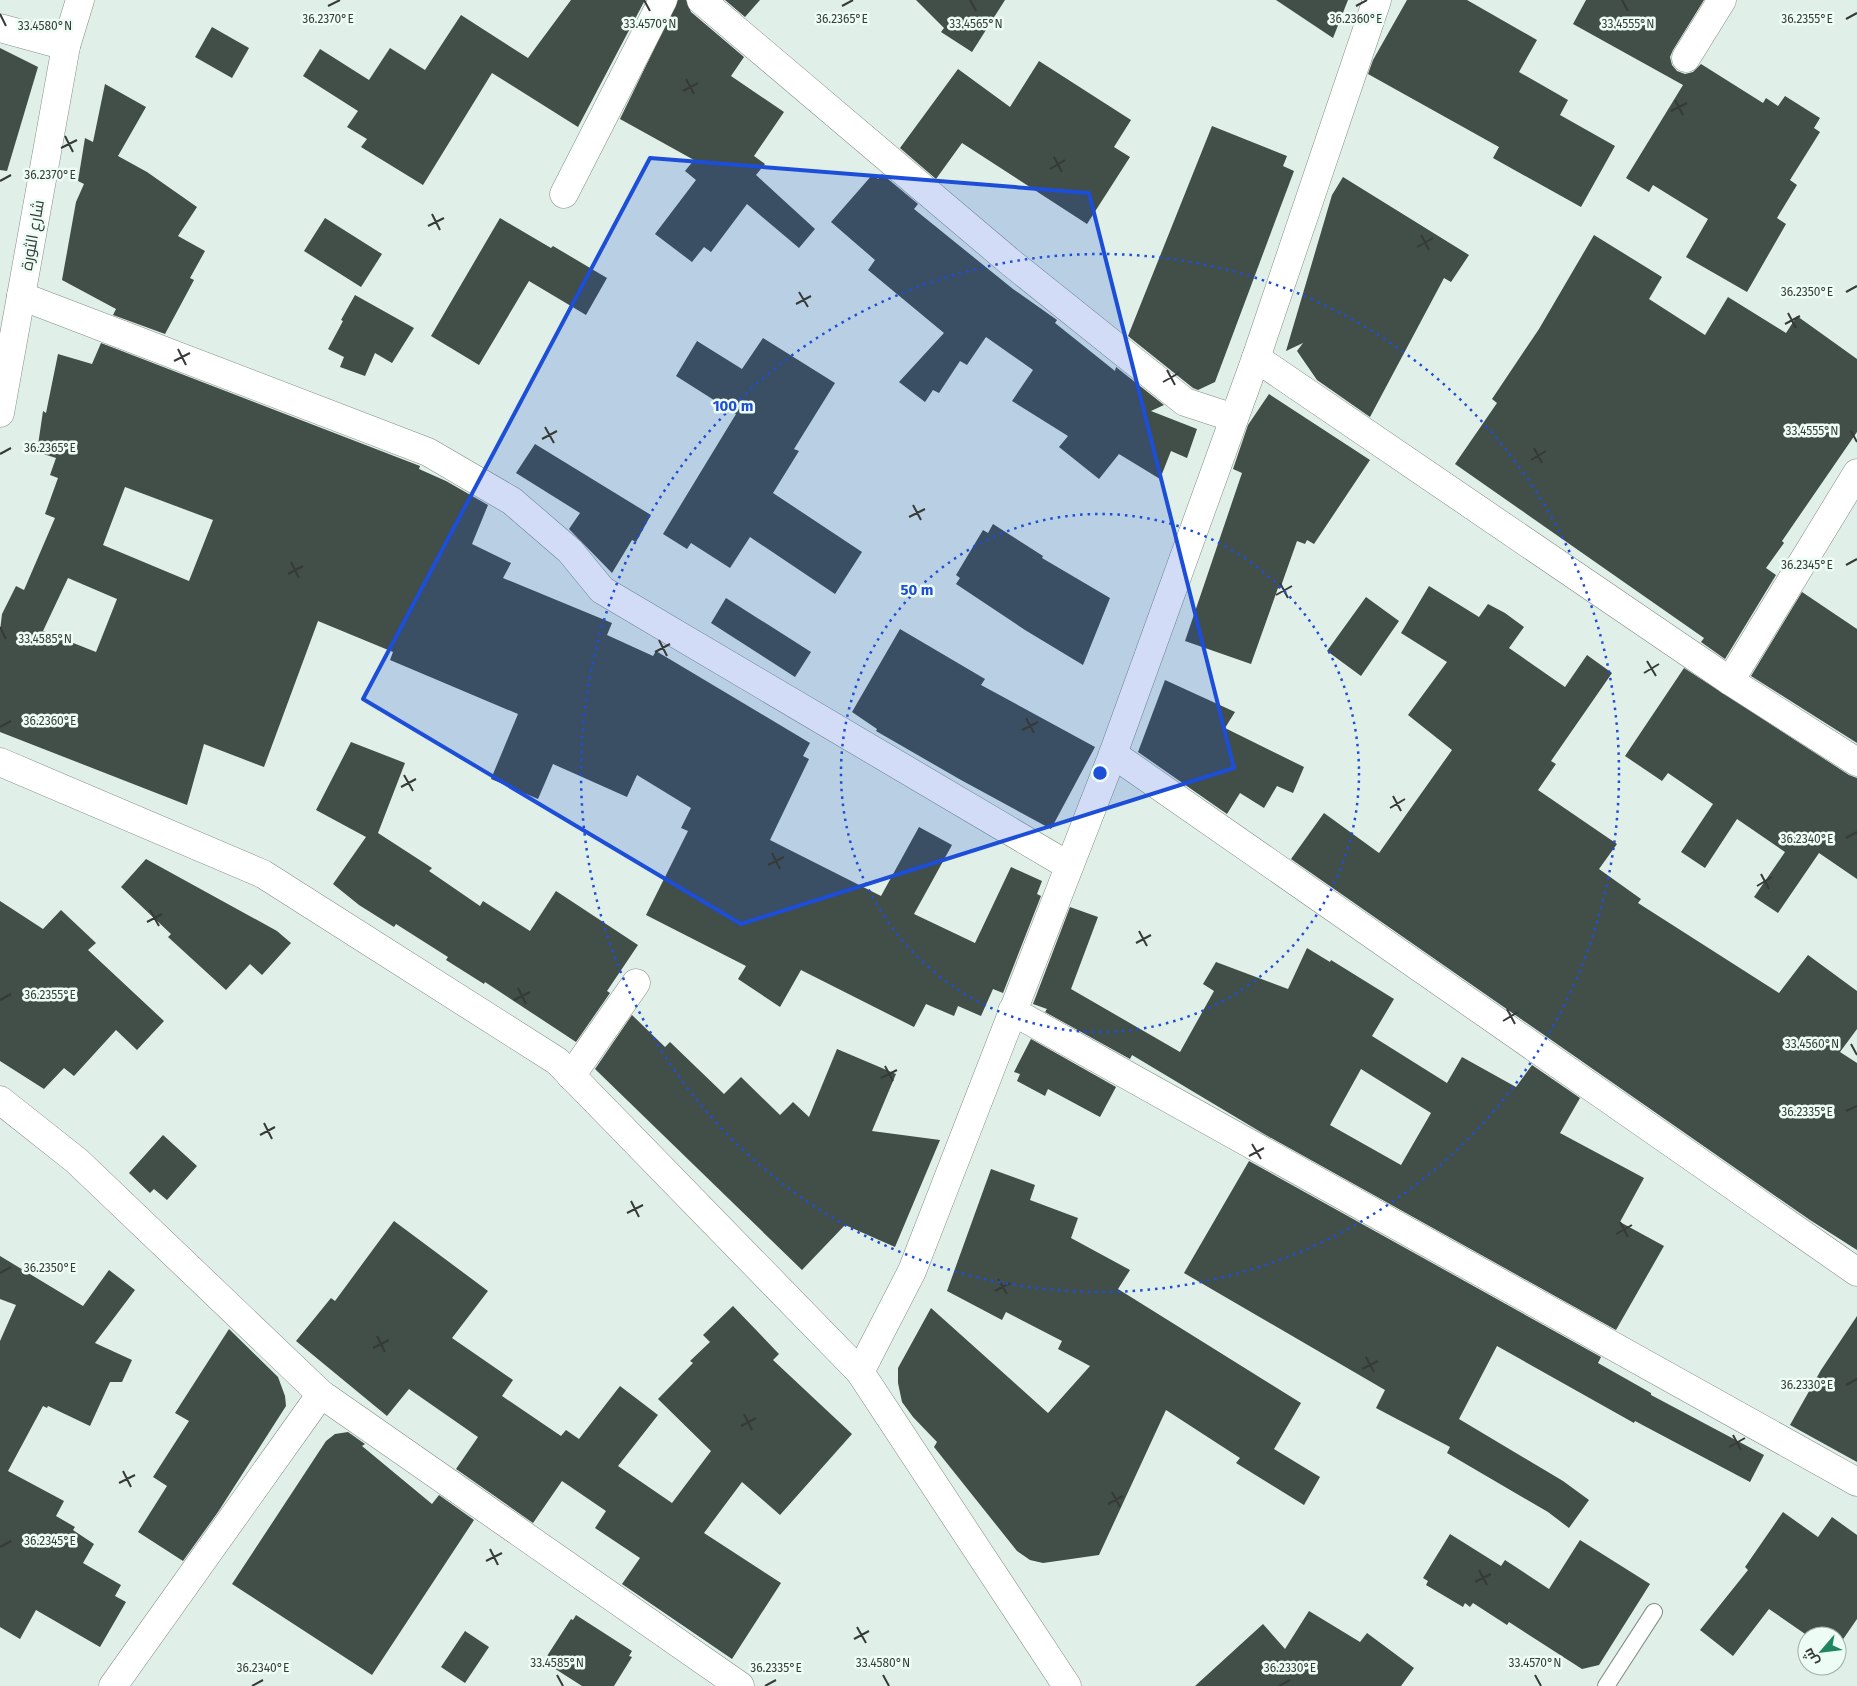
<svg xmlns="http://www.w3.org/2000/svg" width="1857" height="1686" font-family="'Fira Sans',Cairo,sans-serif">
  <style>
    .building { fill: #424e48; fill-rule: evenodd }
    .lines { fill: none; stroke-linecap: round; stroke-linejoin: round }
    .service-casing { stroke: #818e87; stroke-width: 18 }
    .minor-casing { stroke: #818e87; stroke-width: 29 }
    .tertiary-casing { stroke: #818e87; stroke-width: 29 }
    .secondary-casing { stroke: #818e87; stroke-width: 29 }
    .service { stroke: #fff; stroke-width: 16 }
    .minor { stroke: #fff; stroke-width: 28 }
    .tertiary { stroke: #fff; stroke-width: 28 }
    .secondary { stroke: #fff; stroke-width: 28 }
    .marked { fill: #1d4ed8; fill-opacity: 0.2; stroke: #1d4ed8; stroke-width: 4; stroke-linejoin: round }
    .ticks { fill: none; stroke: #363b38; stroke-width: 2 }
    .ring { fill: none; stroke: #1d4ed8; stroke-width: 2.5; stroke-dasharray: 2.5 5 }
    .labels { text-anchor: middle; stroke-width: 5; stroke-linejoin: round; paint-order: stroke }
    .street-label { font-size: 16px; fill: #363b38; stroke: #edfcf4 }
    .ticks-label { font-size: 12px; text-anchor: middle; fill: #363b38; stroke: #edfcf4; stroke-width: 5; stroke-linejoin: round; paint-order: stroke }
    .centre { fill: #1d4ed8; stroke: #edfcf4; stroke-width: 2.5 }
    .ring-label { font-size: 15px; text-anchor: middle; font-weight: bold; fill: #1d4ed8; stroke: #edfcf4; stroke-width: 5; stroke-linejoin: round; paint-order: stroke }
  </style>
  <rect width="100%" height="100%" fill="#e0efe7"/>
  <!-- building -->
  <g class="building">
    <polygon points="571,0 645,0 578,127 492,73 423,185 361,147 367,139 347,127 358,111 303,76 320,49 369,80 390,48 425,70 461,15 528,58"/>
    <polygon points="678,0 686,0 691,12 744,57 731,76 784,112 754,156 765,164 756,175 815,229 799,248 747,204 711,252 704,247 692,262 655,234 696,180 685,171 694,160 620,119"/>
    <polygon points="725,0 760,0 745,17"/>
    <polygon points="916,0 1005,0 972,52 941,32 944,28"/>
    <polygon points="1276,0 1348,0 1333,38"/>
    <polygon points="1407,0 1467,0 1537,40 1519,72 1568,100 1560,115 1615,146 1581,207 1493,158 1499,147 1368,74 1373,60"/>
    <polygon points="1586,0 1704,0 1673,50 1670,57 1672,65 1677,71 1685,74 1693,72 1701,64 1763,103 1766,98 1778,106 1785,96 1820,118 1814,128 1820,132 1790,180 1797,185 1777,218 1786,224 1747,292 1686,257 1708,219 1653,185 1649,192 1626,178 1683,85 1573,24"/>
    <polygon points="212,27 249,48 232,78 195,57"/>
    <polygon points="0,48 38,67 7,171 0,170"/>
    <polygon points="1039,61 1131,120 1114,147 1130,157 1087,224 962,143 936,179 900,148 958,69 1010,107"/>
    <polygon points="105,84 146,107 118,156 147,172 197,207 178,236 205,251 190,278 194,280 165,334 113,315 116,309 62,280 76,202 84,184 78,181 85,138 93,142"/>
    <polygon points="1212,126 1287,156 1283,166 1294,171 1215,382 1198,390 1193,388 1128,336"/>
    <polygon points="873,174 878,179 882,174 918,204 914,209 1013,289 1057,320 1055,323 1115,371 1116,367 1164,405 1151,411 1197,429 1187,458 1171,451 1160,479 1119,454 1099,479 1059,447 1068,436 1012,401 1033,370 986,337 967,365 960,361 939,393 933,390 925,402 899,382 944,333 868,270 875,260 831,222"/>
    <polygon points="1343,177 1469,255 1451,282 1444,278 1370,417 1317,380 1297,351 1303,343 1286,351 1332,195"/>
    <polygon points="325,218 382,254 361,287 304,251"/>
    <polygon points="500,218 551,248 553,246 607,278 586,315 529,281 479,365 431,336"/>
    <polygon points="1594,235 1662,277 1649,299 1705,335 1728,297 1786,333 1797,316 1857,359 1857,432 1782,541 1784,543 1766,568 1776,575 1725,659 1701,642 1704,638 1455,464 1497,403 1492,399 1539,329"/>
    <polygon points="355,295 414,328 392,363 375,353 365,376 340,367 344,357 328,349 343,321 341,320"/>
    <polygon points="763,338 835,383 794,449 799,451 773,493 862,552 835,594 750,537 730,568 691,543 687,549 663,534 736,414 676,376 697,341 742,369"/>
    <path d="M101,343L420,466L419,469L446,481L488,505L472,544L511,563L503,578L612,623L607,635L653,656L656,651L810,743L803,756L809,759L770,840L881,896L919,827L952,845L914,914L975,943L1011,867L1042,881L1037,894L1041,896L1003,993L993,989L981,1016L958,1006L954,1016L926,1004L914,1027L801,970L780,1007L738,979L746,966L646,915L688,831L681,828L691,808L637,775L627,797L553,764L538,799L491,779L518,714L390,660L393,652L318,621L264,767L204,744L187,805L0,732V631L2,614L16,586L24,590L55,518L45,514L58,478L50,475L56,458L37,452L43,411L46,413L58,354L92,364ZM125,487L213,520L189,581L103,545ZM68,578L117,599L96,652L43,631Z"/>
    <polygon points="1269,394 1370,460 1314,544 1307,540 1305,544 1297,541 1280,589 1278,588 1251,664 1185,641 1242,473 1233,469 1248,425"/>
    <polygon points="535,444 651,515 636,542 632,540 612,573 569,529 580,513 516,473"/>
    <polygon points="993,524 1043,556 1042,558 1110,598 1083,665 1025,630 956,584 960,578 956,575 983,530 988,533"/>
    <polygon points="1429,586 1479,617 1488,604 1505,613 1524,627 1509,648 1565,687 1587,655 1612,673 1551,761 1556,764 1538,790 1617,844 1599,869 1641,899 1638,903 1779,993 1808,955 1857,991 1857,1029 1840,1052 1857,1063 1857,1250 1810,1220 1291,859 1324,813 1379,853 1452,750 1408,715 1447,662 1401,633"/>
    <polygon points="1802,592 1857,629 1857,743 1751,676"/>
    <polygon points="1366,597 1399,621 1361,676 1327,651"/>
    <polygon points="726,598 811,652 795,677 711,623"/>
    <polygon points="900,629 985,679 981,685 1095,747 1051,829 961,780 876,731 877,729 852,712"/>
    <polygon points="1684,668 1849,775 1857,778 1857,879 1819,853 1778,913 1754,897 1785,852 1737,819 1705,868 1681,852 1713,804 1668,773 1662,781 1625,756"/>
    <polygon points="1165,680 1235,712 1225,728 1304,767 1293,793 1277,786 1264,808 1240,793 1227,814 1138,752"/>
    <polygon points="351,742 405,763 378,833 432,868 429,871 480,906 483,901 530,931 556,891 638,945 607,991 610,993 576,1042 485,982 484,984 446,960 448,957 396,924 394,927 359,905 333,884 366,837 316,810"/>
    <polygon points="146,859 277,931 291,943 262,975 250,964 226,990 168,937 171,934 121,887"/>
    <polygon points="0,901 43,929 61,910 96,943 88,950 164,1021 137,1050 116,1030 74,1076 64,1068 44,1089 0,1061"/>
    <path d="M1070,907L1098,917L1071,989L1180,1052L1214,991L1203,984L1216,962L1288,989L1307,948L1330,962L1331,960L1394,999L1372,1036L1447,1083L1462,1057L1516,1087L1532,1065L1580,1098L1560,1133L1644,1178L1620,1222L1664,1246L1616,1330L1264,1134L1132,1055L1130,1059L1045,1012L1047,1009L1033,1004ZM1361,1069L1431,1113L1401,1165L1330,1125Z"/>
    <polygon points="632,1015 665,1047 670,1042 724,1094 741,1077 780,1115 793,1102 809,1117 837,1049 896,1074 872,1131 940,1140 895,1247 845,1225 802,1270 595,1069"/>
    <polygon points="1031,1039 1116,1087 1100,1117 1048,1089 1045,1096 1017,1081 1020,1074 1014,1072"/>
    <polygon points="163,1135 197,1166 167,1200 154,1189 150,1193 129,1173"/>
    <polygon points="1249,1161 1601,1357 1598,1363 1651,1393 1651,1395 1764,1455 1750,1482 1635,1421 1634,1423 1497,1346 1459,1419 1563,1481 1589,1500 1569,1528 1548,1512 1447,1453 1450,1447 1376,1408 1385,1390 1184,1273"/>
    <polygon points="991,1169 1035,1185 1030,1200 1078,1218 1071,1238 1130,1270 1118,1289 1301,1403 1274,1449 1320,1477 1304,1505 1236,1463 1240,1458 1166,1410 1099,1555 1043,1563 1030,1560 1017,1551 934,1447 937,1442 913,1417 902,1402 898,1383 898,1368 931,1308 1048,1413 1090,1366 1058,1349 1062,1341 1006,1312 1002,1320 947,1291"/>
    <polygon points="394,1221 488,1291 452,1338 513,1380 502,1396 561,1436 566,1430 579,1439 620,1386 658,1415 618,1466 672,1503 711,1451 658,1399 693,1363 690,1361 710,1342 703,1335 733,1306 779,1354 773,1360 852,1434 780,1515 742,1482 704,1533 781,1583 732,1659 622,1584 640,1558 595,1528 606,1511 562,1481 533,1523 456,1469 478,1437 409,1389 387,1416 296,1341 331,1298 335,1301"/>
    <polygon points="0,1256 83,1306 109,1270 135,1290 95,1343 132,1360 122,1382 110,1382 90,1426 48,1406 47,1408 43,1406 8,1471 64,1501 56,1516 75,1527 73,1530 94,1544 83,1563 121,1585 115,1596 126,1602 100,1647 36,1610 20,1639 0,1627 0,1341 16,1305 0,1299"/>
    <polygon points="1857,1316 1857,1462 1790,1425 1821,1370"/>
    <polygon points="229,1329 278,1377 285,1396 286,1406 218,1512 183,1561 138,1532 167,1486 153,1477 189,1421 175,1413"/>
    <polygon points="348,1432 365,1444 362,1446 432,1504 439,1495 474,1520 372,1675 232,1584 326,1441 335,1434"/>
    <polygon points="1783,1512 1818,1537 1832,1517 1857,1535 1857,1619 1837,1648 1837,1636 1808,1636 1769,1609 1733,1656 1700,1630 1748,1570 1745,1567"/>
    <polygon points="1450,1534 1501,1566 1505,1560 1549,1589 1580,1540 1650,1584 1599,1665 1582,1669 1509,1622 1507,1625 1473,1603 1470,1607 1465,1603 1463,1607 1426,1585 1428,1581 1423,1578"/>
    <polygon points="1309,1611 1360,1642 1367,1633 1414,1668 1401,1686 1195,1686 1263,1624 1285,1649"/>
    <polygon points="576,1615 632,1651 629,1656 632,1657 614,1686 582,1686 546,1663 549,1658 547,1656 571,1619 573,1620"/>
    <polygon points="465,1631 489,1647 465,1683 441,1667"/>
  </g>
  <g class="lines">
    <!-- service casing -->
    <g class="service-casing">
      <polyline id="service" points="1606,1686 1654,1612"/>
    </g>
    <!-- minor casing -->
    <g class="minor-casing">
      <g id="minor">
        <polyline points="701,0 1009,261 1185,402 1234,418"/>
        <polyline points="0,28 66,46"/>
        <polyline points="1686,58 1722,0"/>
        <polyline points="564,194 663,0"/>
        <polyline points="21,296 428,452 512,501 570,551 602,590 1069,866"/>
        <polyline points="1256,358 1730,681 1857,762"/>
        <polyline points="1730,681 1857,473"/>
        <polyline points="1113,754 1857,1272"/>
        <polyline points="1012,1011 1857,1482"/>
        <polyline points="571,1076 636,983"/>
        <polyline points="0,1100 77,1161 321,1394 740,1686"/>
        <polyline points="860,1372 912,1271 1113,754 1256,358 1377,0"/>
        <polyline points="113,1686 321,1394"/>
      </g>
    </g>
    <!-- tertiary casing -->
    <g class="tertiary-casing">
      <polyline id="tertiary" points="0,762 263,874 557,1061 860,1372 1067,1686"/>
    </g>
    <!-- secondary casing -->
    <g class="secondary-casing">
      <polyline id="secondary" points="0,413 66,46 80,0"/>
    </g>
    <!-- service -->
    <use href="#service" class="service"/>
    <!-- minor -->
    <use href="#minor" class="minor"/>
    <!-- tertiary -->
    <use href="#tertiary" class="tertiary"/>
    <!-- secondary -->
    <use href="#secondary" class="secondary"/>
  </g>
  <!-- marked area -->
  <path class="marked" d="M650,158L1089,193L1234,768L741,924L363,699Z"/>
  <!-- ticks -->
  <path class="ticks" d="M644,0L650,11M970,0L976,11M1622,0L1628,11M328,6L340,0M842,6L853,0M1356,6L1367,0M0,14L6,26M1846,19L1857,13M686,79L694,94M683,91L698,83M1675,100L1683,115M1671,111L1687,103M65,136L73,152M61,148L77,140M1054,157L1062,172M1050,169L1065,160M0,181L11,175M432,214L440,230M428,226L444,218M1421,235L1429,250M1417,247L1433,238M799,292L808,307M1846,292L1857,286M796,304L811,296M1788,313L1796,328M1785,324L1800,316M178,349L186,365M174,361L190,353M1167,370L1175,385M1163,382L1179,373M545,427L554,443M1851,431L1857,442M542,439L557,431M1534,448L1542,463M0,454L11,448M1531,460L1546,451M913,505L921,520M909,517L925,509M291,562L299,578M1846,565L1857,559M288,574L303,566M1280,583L1288,598M1276,595L1292,586M0,627L6,639M659,640L667,656M655,652L670,644M1647,661L1656,676M1644,673L1659,664M1026,718L1034,733M0,727L11,721M1022,730L1038,722M404,775L413,791M401,787L416,779M1393,796L1401,811M1390,808L1405,799M1846,838L1857,832M772,853L780,869M768,865L784,857M1761,874L1769,889M1757,886L1772,877M150,910L159,926M147,922L162,914M1139,931L1147,946M1136,943L1151,935M518,988L526,1004M0,1000L11,994M514,1000L530,992M1507,1009L1515,1024M1503,1021L1518,1012M1851,1044L1857,1055M885,1066L893,1081M881,1078L897,1070M1846,1111L1857,1106M264,1123L272,1139M260,1135L275,1127M1252,1144L1261,1159M1249,1156L1264,1148M631,1201L639,1217M627,1213L643,1205M1620,1222L1628,1237M1616,1234L1632,1225M0,1273L11,1267M998,1279L1007,1294M995,1291L1010,1283M377,1336L385,1352M373,1348L389,1340M1366,1357L1374,1372M1362,1369L1378,1361M1846,1385L1857,1379M744,1414L752,1430M741,1426L756,1418M1733,1435L1741,1450M1729,1447L1745,1438M123,1471L131,1487M119,1483L135,1475M1112,1492L1120,1507M1108,1504L1123,1496M0,1547L11,1541M490,1549L498,1565M486,1561L502,1553M1479,1570L1487,1585M1475,1582L1491,1574M857,1627L866,1643M854,1639L869,1631M557,1675L563,1686M883,1675L889,1686M1535,1675L1541,1686M252,1686L263,1680M765,1686L776,1680M1279,1686L1290,1680"/>
  <!-- distance rings -->
  <g class="ring">
    <circle cx="1100" cy="773" r="259"/>
    <circle cx="1100" cy="773" r="519"/>
  </g>
  <g class="labels">
    <!-- street labels -->
    <g class="street-label">
      <text transform="translate(32 235) rotate(-80)" y="6">شارع الثورة</text>
    </g>
  </g>
  <g class="ticks-label">
    <text x="328" y="23">36.2370°E</text>
    <text x="1356" y="23">36.2360°E</text>
    <text x="842" y="23">36.2365°E</text>
    <text x="1807" y="23">36.2355°E</text>
    <text x="650" y="28">33.4570°N</text>
    <text x="976" y="28">33.4565°N</text>
    <text x="1628" y="28">33.4555°N</text>
    <text x="45" y="30">33.4580°N</text>
    <text x="50" y="179">36.2370°E</text>
    <text x="1807" y="296">36.2350°E</text>
    <text x="1812" y="435">33.4555°N</text>
    <text x="50" y="452">36.2365°E</text>
    <text x="1807" y="569">36.2345°E</text>
    <text x="45" y="643">33.4585°N</text>
    <text x="50" y="725">36.2360°E</text>
    <text x="1807" y="843">36.2340°E</text>
    <text x="50" y="999">36.2355°E</text>
    <text x="1812" y="1048">33.4560°N</text>
    <text x="1807" y="1116">36.2335°E</text>
    <text x="50" y="1272">36.2350°E</text>
    <text x="1807" y="1389">36.2330°E</text>
    <text x="50" y="1545">36.2345°E</text>
    <text x="557" y="1667">33.4585°N</text>
    <text x="883" y="1667">33.4580°N</text>
    <text x="1535" y="1667">33.4570°N</text>
    <text x="263" y="1672">36.2340°E</text>
    <text x="776" y="1672">36.2335°E</text>
    <text x="1290" y="1672">36.2330°E</text>
  </g>
  <circle cx="1100" cy="773" r="8" class="centre"/>
  <g class="ring-label">
    <text x="733" y="411">100 m</text>
    <text x="917" y="595">50 m</text>
  </g>
  <!-- north arrow -->
  <g transform="translate(1822 1651) rotate(242)"><circle r="24" fill="#edfcf4" stroke="#a4afa9"/>
  <path d="M0-4L9 19L0 12L-9 19Z" fill="#1f8560"/>
  <text y="-8" font-size="14" font-weight="bold" text-anchor="middle" fill="#363b38">ش</text>
  </g>
</svg>
